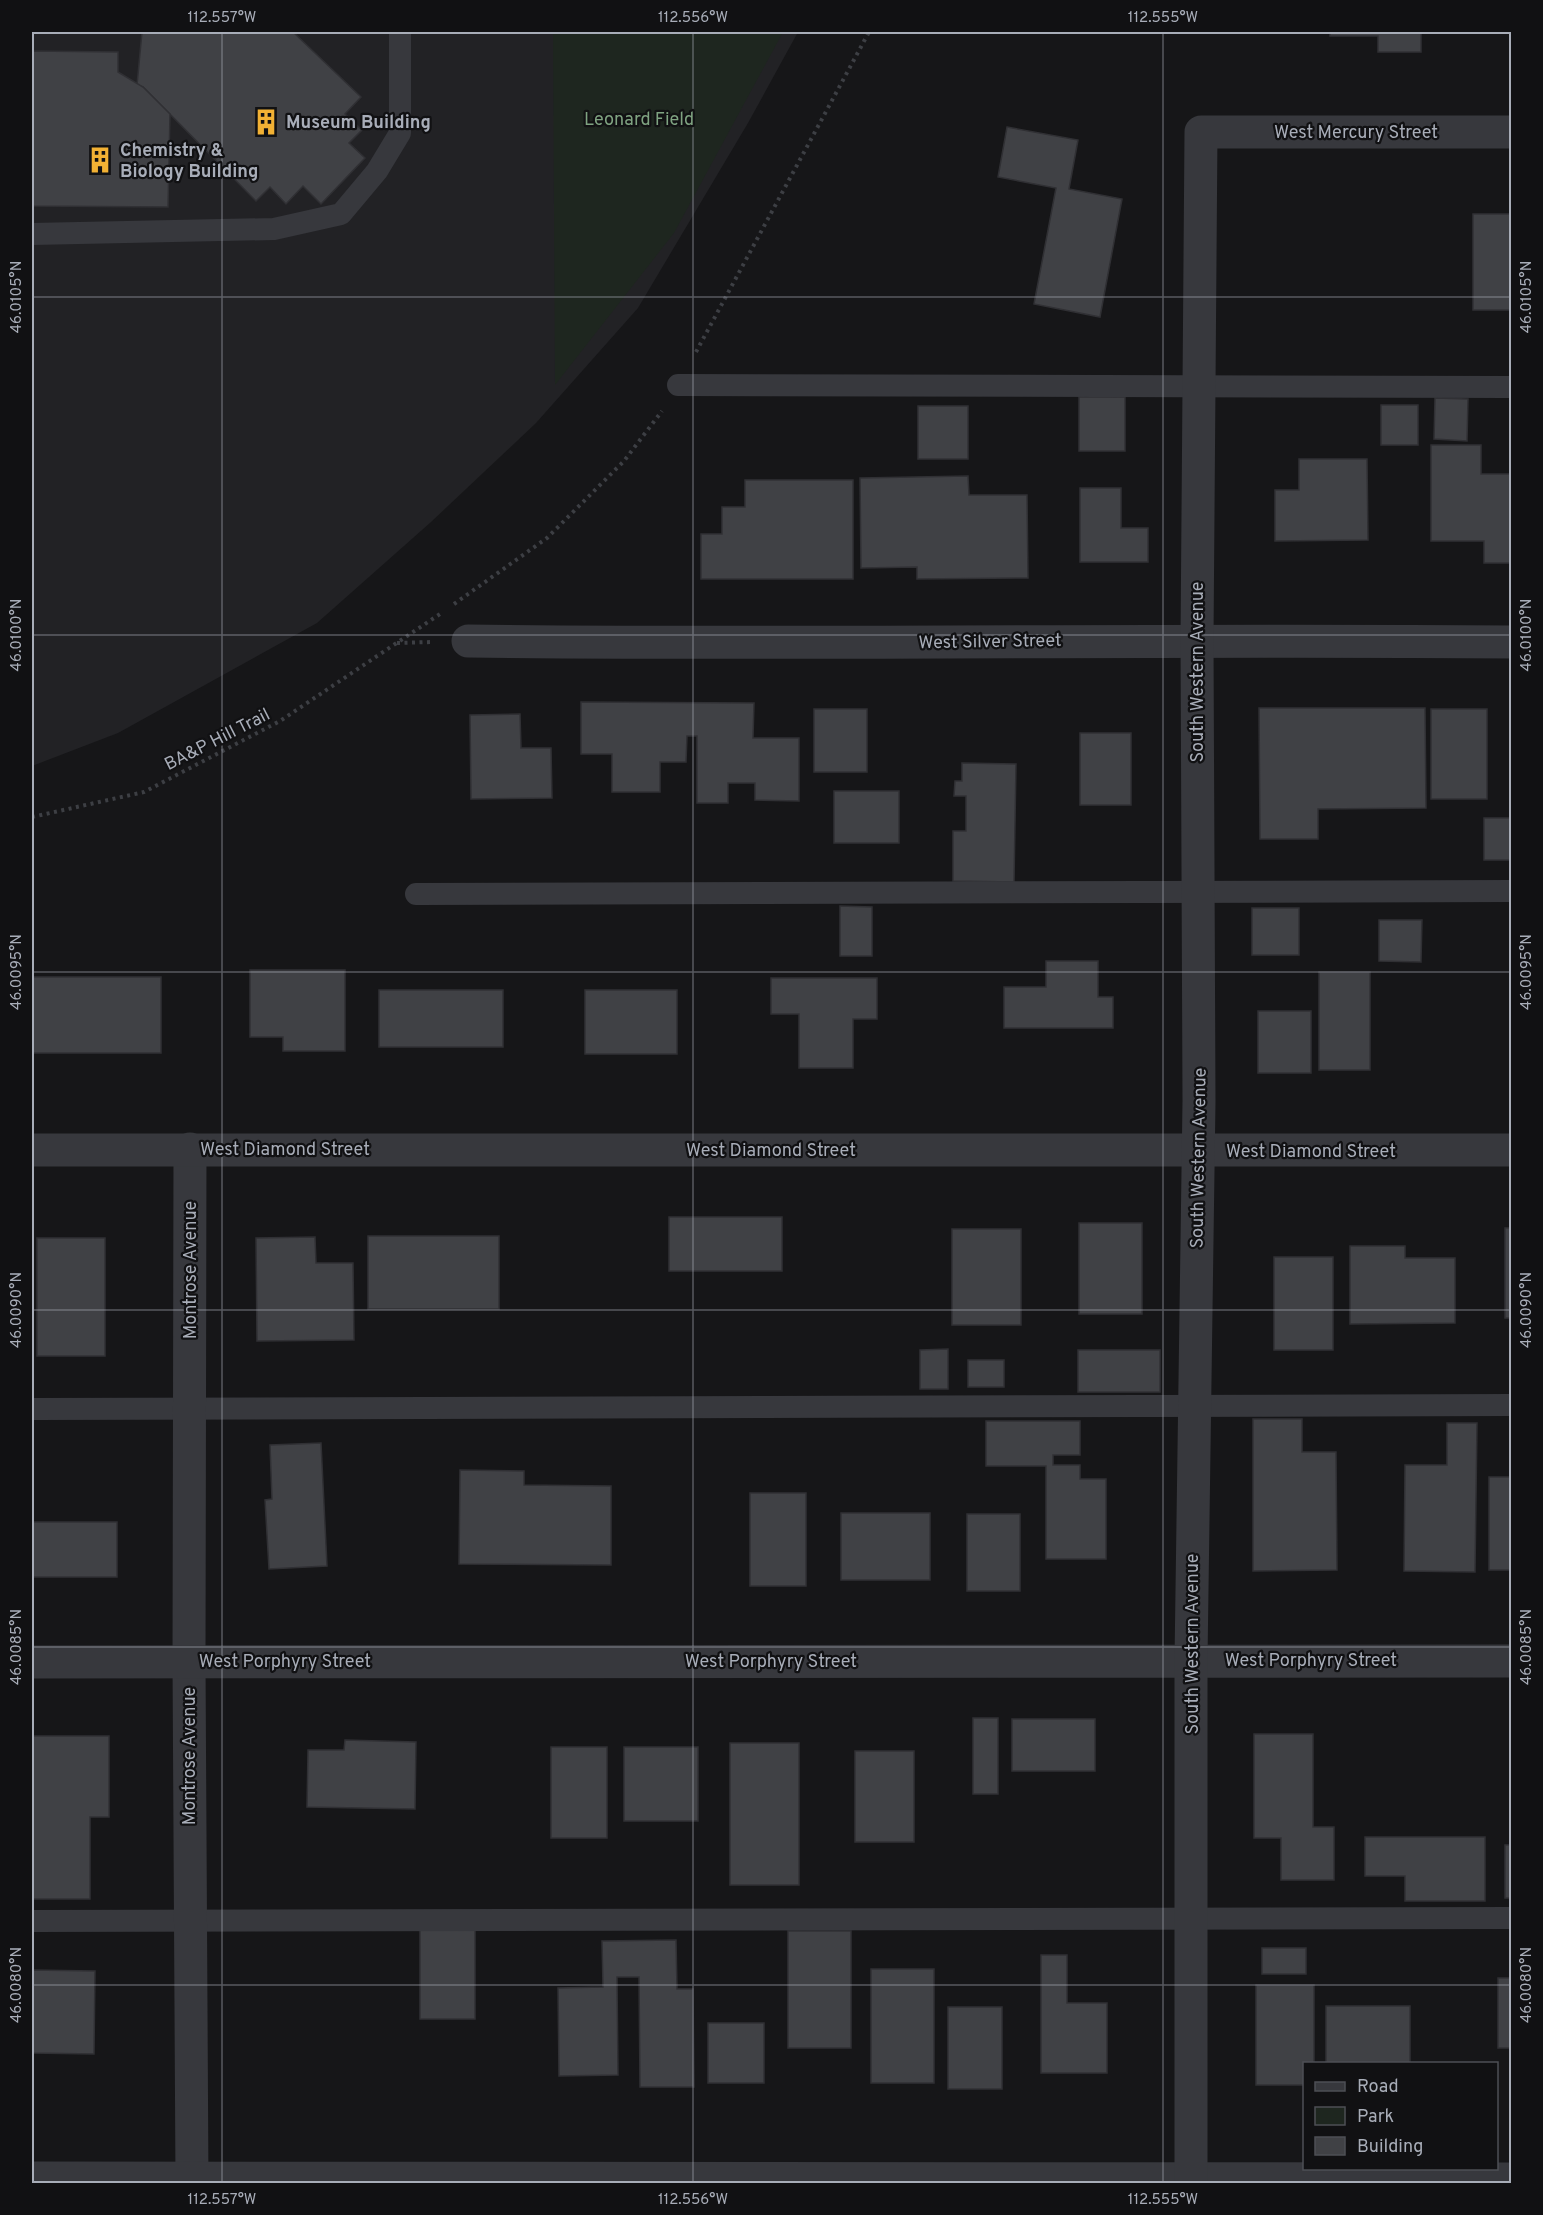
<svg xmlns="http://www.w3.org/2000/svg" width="1543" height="2215" font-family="Overpass,sans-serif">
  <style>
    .built { fill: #222225 }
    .green { fill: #1e261f }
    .building { fill: #404145; stroke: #303034; stroke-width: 1.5 }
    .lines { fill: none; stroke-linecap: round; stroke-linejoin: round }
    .path { stroke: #3d3f44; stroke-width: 4; stroke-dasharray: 3 4.5; stroke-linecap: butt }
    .lane { stroke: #37383d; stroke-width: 22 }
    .street { stroke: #37383d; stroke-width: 33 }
    .ticks { fill: none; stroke: #a8adb8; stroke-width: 1.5; stroke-opacity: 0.45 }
    .labels { text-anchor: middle; stroke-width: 4.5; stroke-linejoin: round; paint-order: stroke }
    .park-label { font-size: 18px; fill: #7fa381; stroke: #111113 }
    .poi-label { font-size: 18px; font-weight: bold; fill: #a8adb8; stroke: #111113; text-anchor: start }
    .street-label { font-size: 18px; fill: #a8adb8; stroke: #111113 }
    .neatline { fill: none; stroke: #a8adb8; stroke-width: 2 }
    .ticks-label { font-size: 15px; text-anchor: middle; fill: #a8adb8 }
  </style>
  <rect width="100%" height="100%" fill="#161618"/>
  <!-- built -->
  <polygon class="built" points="32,32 798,32 748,123 638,308 536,423 431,522 317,623 118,733 32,766"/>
  <!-- green -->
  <polygon class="green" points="553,32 783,32 674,233 555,385"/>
  <!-- building -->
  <g class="building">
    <polygon points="142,32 293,32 361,97 345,114 362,130 349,143 365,158 321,204 303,186 286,204 270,187 256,201 143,87 137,85"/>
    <polygon points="1330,32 1421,32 1421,52 1378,52 1378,36 1330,36"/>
    <polygon points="32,51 118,52 118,72 143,87 170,114 168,207 32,206"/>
    <polygon points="1007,127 1078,140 1069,189 1122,199 1100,317 1034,304 1056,188 998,177"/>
    <rect x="1473" y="214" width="39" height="96"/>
    <rect x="1079" y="397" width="46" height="54"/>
    <polygon points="1435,398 1468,399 1467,441 1434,439"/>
    <rect x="1381" y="405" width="37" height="40"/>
    <rect x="918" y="406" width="50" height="53"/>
    <polygon points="1431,445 1481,445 1481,474 1512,474 1512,563 1484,563 1484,541 1431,541"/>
    <polygon points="1299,459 1367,459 1368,540 1275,541 1275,490 1299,490"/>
    <polygon points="968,476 969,495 1027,495 1028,578 917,579 917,567 861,568 860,478"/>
    <polygon points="745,480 853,480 853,579 701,579 701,534 722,534 722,507 745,507"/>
    <polygon points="1080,488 1121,488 1121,528 1148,528 1148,562 1080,562"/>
    <polygon points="581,702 754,703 753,738 799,738 799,801 755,800 755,783 728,783 728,803 697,803 697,736 687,736 686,762 660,762 660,792 612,792 612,754 581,754"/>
    <polygon points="1259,708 1425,708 1426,808 1318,809 1318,839 1260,839"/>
    <rect x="814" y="709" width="53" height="63"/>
    <rect x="1431" y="709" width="56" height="90"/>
    <polygon points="520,714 521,748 551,748 552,798 471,799 470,715"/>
    <rect x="1080" y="733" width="51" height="72"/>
    <polygon points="962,763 1016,764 1014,882 953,881 953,831 966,831 966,796 954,796 955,781 962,781"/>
    <rect x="834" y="791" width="65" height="52"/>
    <rect x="1484" y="818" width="28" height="42"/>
    <polygon points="840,906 872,907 872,956 840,956"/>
    <rect x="1252" y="908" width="47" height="47"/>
    <polygon points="1379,920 1422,920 1421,962 1379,961"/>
    <polygon points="1046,961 1098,961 1098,997 1113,997 1113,1028 1004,1028 1004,987 1046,987"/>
    <polygon points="250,970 345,970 345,1051 283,1051 283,1037 250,1037"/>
    <rect x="1319" y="972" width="51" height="98"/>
    <rect x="32" y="977" width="129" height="76"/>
    <polygon points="771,978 877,978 877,1019 853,1019 853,1068 799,1068 799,1014 771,1014"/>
    <rect x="379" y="990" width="124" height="57"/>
    <rect x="585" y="990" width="92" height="64"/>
    <rect x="1258" y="1011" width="53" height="62"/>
    <rect x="669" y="1217" width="113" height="54"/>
    <rect x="1079" y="1223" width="63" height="91"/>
    <rect x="1505" y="1228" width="7" height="90"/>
    <rect x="952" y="1229" width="69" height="96"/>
    <rect x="368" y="1236" width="131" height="73"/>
    <polygon points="315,1237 316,1263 353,1263 354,1340 257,1341 256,1238"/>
    <rect x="37" y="1238" width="68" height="118"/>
    <polygon points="1350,1246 1405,1246 1405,1258 1455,1258 1455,1323 1350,1324"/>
    <rect x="1274" y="1257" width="59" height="93"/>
    <polygon points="948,1349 948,1389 920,1389 920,1350"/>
    <rect x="1078" y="1350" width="82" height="42"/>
    <rect x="968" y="1360" width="36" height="27"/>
    <polygon points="1253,1419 1302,1419 1302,1452 1336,1452 1337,1570 1253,1571"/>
    <polygon points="986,1421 1080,1421 1080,1455 1053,1455 1053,1465 1080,1465 1080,1479 1106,1479 1106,1559 1046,1559 1046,1466 986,1466"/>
    <polygon points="1447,1423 1477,1423 1475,1572 1404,1571 1405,1465 1447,1465"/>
    <polygon points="321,1443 327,1566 269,1569 265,1500 272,1499 270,1445"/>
    <polygon points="460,1470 524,1471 524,1485 611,1486 611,1565 459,1564"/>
    <rect x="1489" y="1477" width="23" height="93"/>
    <rect x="750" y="1493" width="56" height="93"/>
    <rect x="841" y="1513" width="89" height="67"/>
    <rect x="967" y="1514" width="53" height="77"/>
    <rect x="32" y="1522" width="85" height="55"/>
    <rect x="973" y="1718" width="25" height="76"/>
    <rect x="1012" y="1719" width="83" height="52"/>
    <polygon points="1254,1734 1313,1734 1313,1827 1334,1827 1334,1880 1281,1880 1281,1838 1254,1838"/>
    <polygon points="32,1736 109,1736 109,1817 90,1817 90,1899 32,1899"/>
    <polygon points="345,1740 416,1742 415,1809 307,1807 308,1750 344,1750"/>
    <rect x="730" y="1743" width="69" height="142"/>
    <rect x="551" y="1747" width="56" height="91"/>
    <rect x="624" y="1747" width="74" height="74"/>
    <rect x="855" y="1751" width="59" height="91"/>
    <polygon points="1365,1837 1485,1837 1485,1901 1405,1901 1405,1876 1365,1876"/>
    <rect x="1505" y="1845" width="7" height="53"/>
    <rect x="420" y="1929" width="55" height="90"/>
    <rect x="788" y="1931" width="63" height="117"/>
    <polygon points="676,1940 677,1989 693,1989 694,2087 640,2087 639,1977 617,1977 618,2075 559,2076 558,1988 603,1987 602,1941"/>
    <rect x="1262" y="1948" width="44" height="26"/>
    <polygon points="1041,1955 1067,1955 1067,2003 1107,2003 1107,2073 1041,2073"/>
    <rect x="871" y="1969" width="63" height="114"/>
    <polygon points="32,1970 95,1971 94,2054 32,2053"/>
    <rect x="1498" y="1978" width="14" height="70"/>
    <polygon points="1256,1985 1314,1985 1314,2064 1304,2064 1304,2085 1256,2085"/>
    <rect x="1326" y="2006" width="84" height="58"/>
    <rect x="948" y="2007" width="54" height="82"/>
    <rect x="708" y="2023" width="56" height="60"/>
  </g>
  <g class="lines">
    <!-- path -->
    <g class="path">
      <polyline points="696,352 869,32"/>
      <polyline points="454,604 547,538 624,461 662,411"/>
      <polyline points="397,643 432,642"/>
      <polyline points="32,817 144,792 280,721 440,614"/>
    </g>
    <!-- lane -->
    <g class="lane">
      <polyline points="32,234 274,229 341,214 377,171 400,133 400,32"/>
      <polyline points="678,385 1512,387"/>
      <polyline points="416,894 1512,891"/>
      <polyline points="32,1409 1512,1405"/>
      <polyline points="32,1921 1512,1918"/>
    </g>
    <!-- street -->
    <g class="street">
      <path d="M468,641C816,645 1163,639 1512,642"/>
      <polyline points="190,1149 189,1661 192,2184"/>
      <polyline points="32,1150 1512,1150"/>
      <polyline points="32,1662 1512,1661"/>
      <polyline points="32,2178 1512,2179"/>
      <polyline points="1191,2184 1191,1660 1199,1101 1197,640 1201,132 1512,132"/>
    </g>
  </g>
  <!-- ticks -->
  <path class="ticks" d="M222,32V2184M693,32V2184M1163,32V2184M32,297H1512M32,635H1512M32,972H1512M32,1310H1512M32,1647H1512M32,1985H1512"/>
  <!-- icons -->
  <defs>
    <g id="building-bare" transform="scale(2.07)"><path d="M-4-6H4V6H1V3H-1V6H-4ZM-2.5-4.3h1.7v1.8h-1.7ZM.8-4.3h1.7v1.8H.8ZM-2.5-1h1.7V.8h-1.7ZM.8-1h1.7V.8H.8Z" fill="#f2b134" stroke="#111113" stroke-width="2.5" paint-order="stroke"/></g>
  </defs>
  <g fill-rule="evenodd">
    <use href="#building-bare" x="266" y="122"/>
    <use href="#building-bare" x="100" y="160"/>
  </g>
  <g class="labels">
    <!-- park labels -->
    <g class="park-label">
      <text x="639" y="125">Leonard Field</text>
    </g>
    <!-- poi labels -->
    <g class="poi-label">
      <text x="286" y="128">Museum Building</text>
      <text x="120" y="156">Chemistry &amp;<tspan x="120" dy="21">Biology Building</tspan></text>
    </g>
    <!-- street labels -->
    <g class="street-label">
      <text x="1356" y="138">West Mercury Street</text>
      <text transform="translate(990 641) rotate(-1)" y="6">West Silver Street</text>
      <text transform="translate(1197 672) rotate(-90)" y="6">South Western Avenue</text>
      <text transform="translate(217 739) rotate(-27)" y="6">BA&amp;P Hill Trail</text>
      <text x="285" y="1155">West Diamond Street</text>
      <text x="771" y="1156">West Diamond Street</text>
      <text x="1311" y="1157">West Diamond Street</text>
      <text transform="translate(1198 1158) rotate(-89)" y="6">South Western Avenue</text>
      <text transform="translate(190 1270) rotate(-90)" y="6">Montrose Avenue</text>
      <text transform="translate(1192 1644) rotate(-90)" y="6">South Western Avenue</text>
      <text x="1311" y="1666">West Porphyry Street</text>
      <text x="285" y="1667">West Porphyry Street</text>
      <text x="771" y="1667">West Porphyry Street</text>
      <text transform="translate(189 1756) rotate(-90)" y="6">Montrose Avenue</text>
    </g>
  </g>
  <!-- border -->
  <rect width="1543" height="2215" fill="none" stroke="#111113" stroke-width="66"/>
  <!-- legend -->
  <rect x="1303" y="2062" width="195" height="108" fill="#111113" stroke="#4d4f55" stroke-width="1.5"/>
  <rect x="1315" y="2082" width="30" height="9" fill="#37383d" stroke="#4d4f55" stroke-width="1.5"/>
  <text x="1357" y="2092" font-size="18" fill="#a8adb8">Road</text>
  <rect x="1315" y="2107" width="30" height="18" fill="#1e261f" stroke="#4d4f55" stroke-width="1.5"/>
  <text x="1357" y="2122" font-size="18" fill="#a8adb8">Park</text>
  <rect x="1315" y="2137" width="30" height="18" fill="#404145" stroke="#4d4f55" stroke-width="1.5"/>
  <text x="1357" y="2152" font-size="18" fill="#a8adb8">Building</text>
  <rect x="33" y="33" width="1477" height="2149" class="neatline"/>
  <g class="ticks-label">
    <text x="222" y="22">112.557°W</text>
    <text x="693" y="22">112.556°W</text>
    <text x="1163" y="22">112.555°W</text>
    <text transform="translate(16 297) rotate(-90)" y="5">46.0105°N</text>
    <text transform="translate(1526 297) rotate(-90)" y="5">46.0105°N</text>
    <text transform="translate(16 635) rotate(-90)" y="5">46.0100°N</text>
    <text transform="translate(1526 635) rotate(-90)" y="5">46.0100°N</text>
    <text transform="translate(16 972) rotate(-90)" y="5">46.0095°N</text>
    <text transform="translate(1526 972) rotate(-90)" y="5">46.0095°N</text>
    <text transform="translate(16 1310) rotate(-90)" y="5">46.0090°N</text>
    <text transform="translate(1526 1310) rotate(-90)" y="5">46.0090°N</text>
    <text transform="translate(16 1647) rotate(-90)" y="5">46.0085°N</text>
    <text transform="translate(1526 1647) rotate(-90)" y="5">46.0085°N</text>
    <text transform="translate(16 1985) rotate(-90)" y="5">46.0080°N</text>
    <text transform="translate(1526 1985) rotate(-90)" y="5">46.0080°N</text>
    <text x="222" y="2204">112.557°W</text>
    <text x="693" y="2204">112.556°W</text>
    <text x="1163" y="2204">112.555°W</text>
  </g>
</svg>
